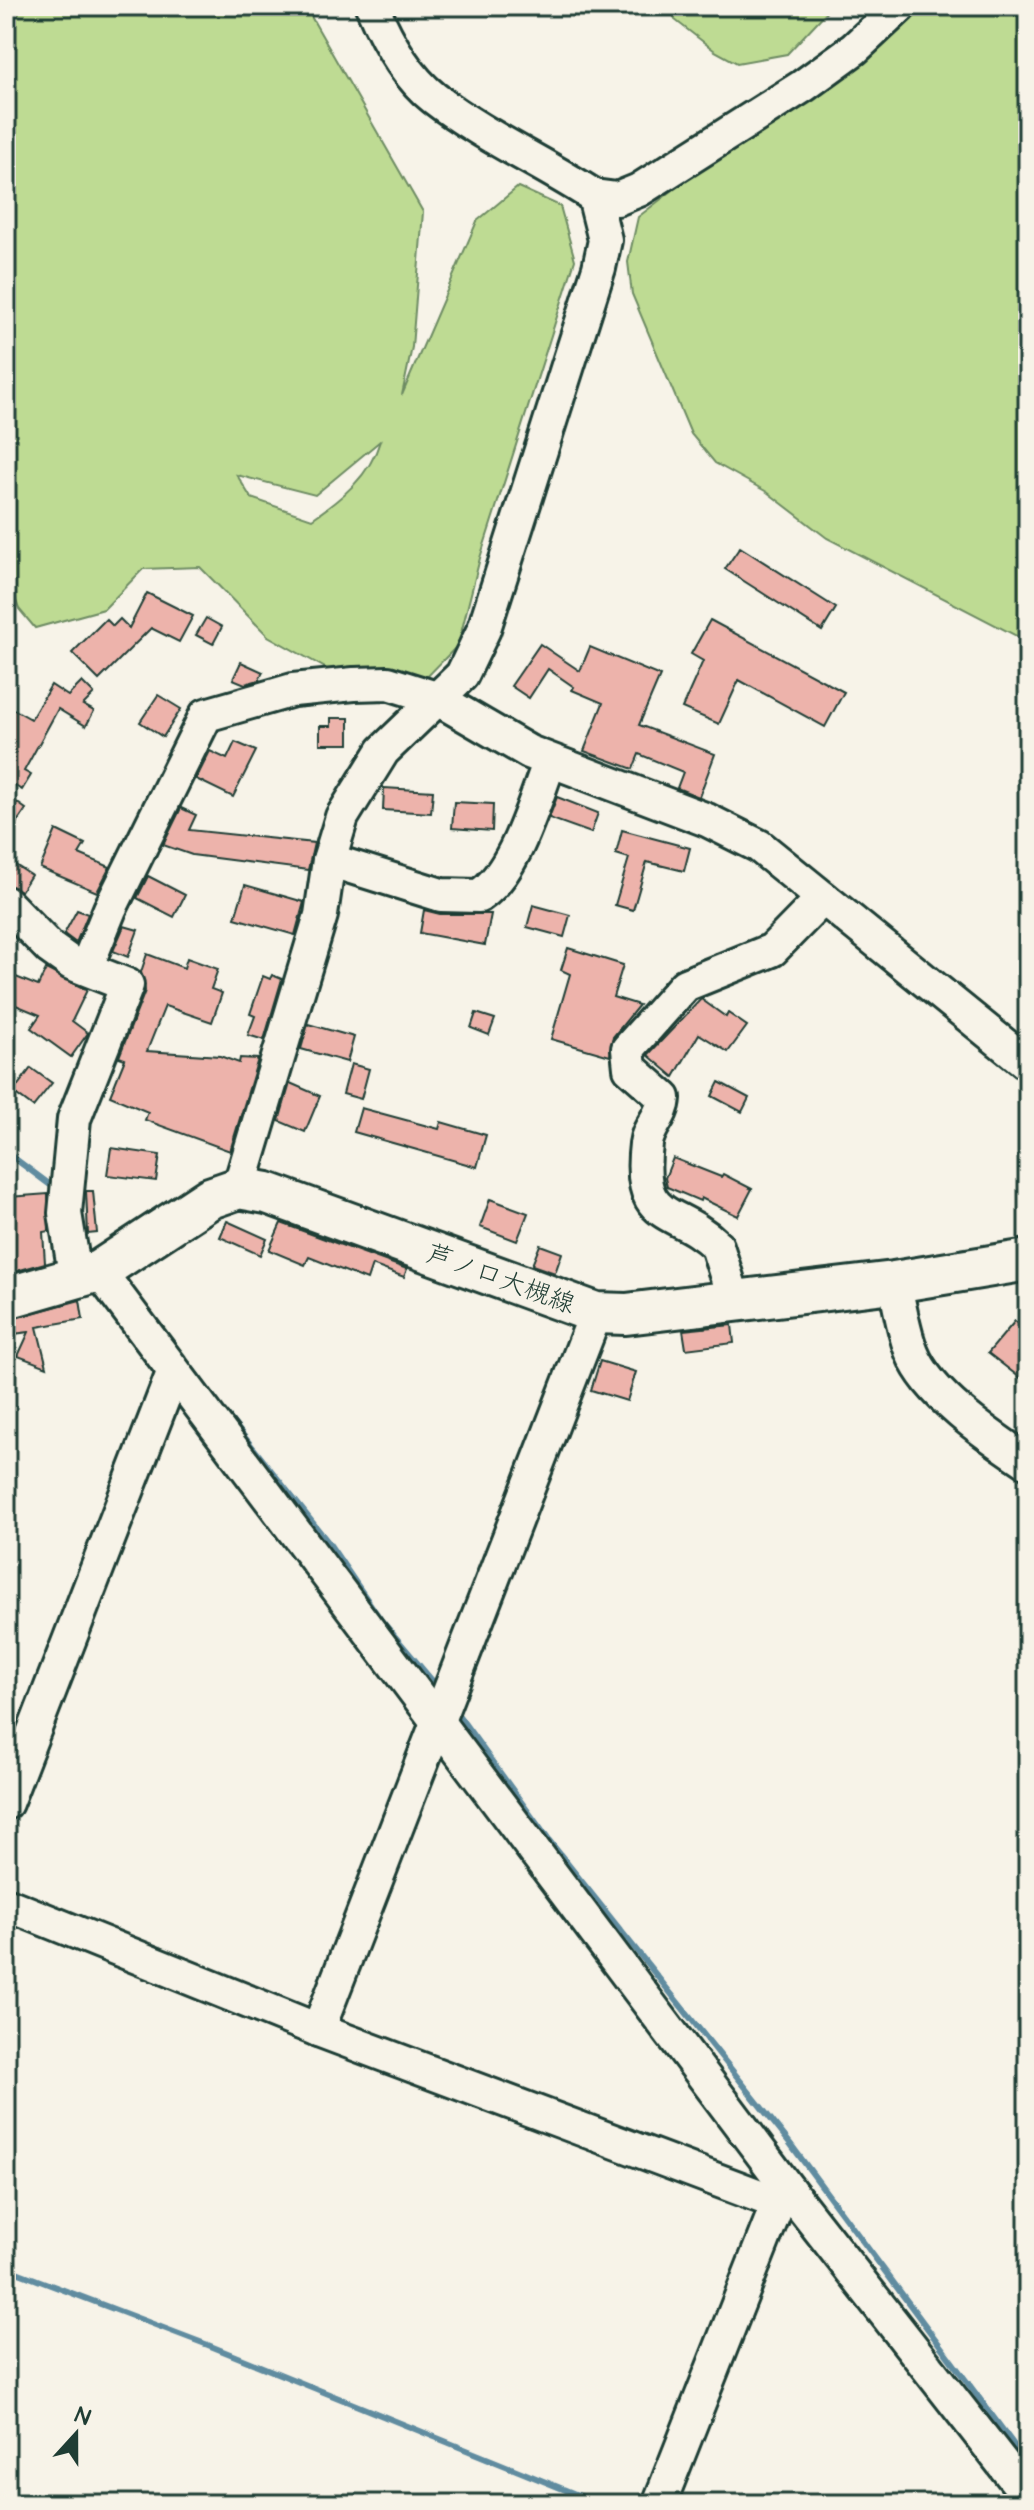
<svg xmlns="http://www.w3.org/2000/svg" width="1034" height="2510" font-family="'Architects Daughter','Klee One',sans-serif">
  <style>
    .green { fill: #bedb93; stroke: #6e8c64; stroke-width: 2; fill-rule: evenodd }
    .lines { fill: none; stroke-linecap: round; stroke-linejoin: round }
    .stream { stroke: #608ca0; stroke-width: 6 }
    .building { fill: #edb3ab; stroke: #1f3d34; stroke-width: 2 }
    .minor-casing { stroke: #1f3d34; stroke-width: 38 }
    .major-casing { stroke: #1f3d34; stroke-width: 46 }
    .minor { stroke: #f7f3e8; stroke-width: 32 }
    .major { stroke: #f7f3e8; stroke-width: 40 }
    .labels { text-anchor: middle; stroke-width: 6; stroke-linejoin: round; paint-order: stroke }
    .street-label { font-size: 26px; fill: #1f3d34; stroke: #f7f3e8 }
  </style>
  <rect width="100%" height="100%" fill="#f7f3e8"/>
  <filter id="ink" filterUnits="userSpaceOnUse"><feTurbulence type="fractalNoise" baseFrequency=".0125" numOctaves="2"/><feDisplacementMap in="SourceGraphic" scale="16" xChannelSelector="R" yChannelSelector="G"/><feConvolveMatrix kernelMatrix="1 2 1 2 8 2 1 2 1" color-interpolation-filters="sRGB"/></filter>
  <g filter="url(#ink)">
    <!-- green -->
    <g class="green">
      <path d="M6,6H305L423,212L412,347L402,395L477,221L518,187L560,206L575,260L480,558L458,645L424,680L329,670L268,636L200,567L143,569L104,609L35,628L19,609L6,573ZM380,441C370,476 341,499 312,519L251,498L237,475L315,495Z"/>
      <polygon points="670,6 832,6 787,54 737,63 715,51 675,20"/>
      <polygon points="912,6 1028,6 1028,642 827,538 767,492 715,463 691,434 632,294 628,262 638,217"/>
    </g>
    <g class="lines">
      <!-- stream -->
      <g class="stream">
        <polyline points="6,1152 57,1190"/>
        <polyline points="227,1415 328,1542 381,1620 440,1690"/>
        <polyline points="454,1709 548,1839 789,2142 1028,2464"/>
        <polyline points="6,2268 208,2345 600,2504"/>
      </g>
    </g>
    <!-- building -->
    <g class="building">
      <polygon points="740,547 836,608 822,631 725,569"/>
      <polygon points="147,593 193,616 179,642 151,628 99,680 72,653 106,619 113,626 120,619 129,628"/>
      <polygon points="206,618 222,627 213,644 196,635"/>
      <polygon points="710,620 844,692 825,727 739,680 719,724 682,708 703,661 691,654"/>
      <polygon points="540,644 580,671 590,647 660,676 639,725 715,754 699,797 677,788 683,772 639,754 633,769 584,751 603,703 572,690 574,687 548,669 529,698 511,686"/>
      <polygon points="241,662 263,672 259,680 245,684 233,679"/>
      <polygon points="82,682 94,694 83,705 94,711 86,726 58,709 24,771 31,775 22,790 15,786 9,797 26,809 6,838 6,705 31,719 51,685 68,696"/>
      <polygon points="158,695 181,709 163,737 140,722"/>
      <polygon points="331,718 349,718 349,744 320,744 320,726 331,726"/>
      <polygon points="235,742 256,751 233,797 196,779 210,751 227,759"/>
      <polygon points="384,788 433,791 431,813 383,810"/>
      <polygon points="557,797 598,813 591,833 549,818"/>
      <polygon points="454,802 493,804 492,831 452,828"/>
      <polygon points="181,808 196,815 189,830 314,843 308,870 192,855 163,845"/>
      <polygon points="56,830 85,844 79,854 110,867 97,892 40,868"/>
      <polygon points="622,830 690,848 684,871 647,862 633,910 615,905 629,858 616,854"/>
      <polygon points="6,859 31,875 21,891 6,885"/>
      <polygon points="148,876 185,895 174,917 137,898"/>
      <polygon points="245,885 304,902 295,935 235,918"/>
      <polygon points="533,905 570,915 564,937 527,927"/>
      <polygon points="77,910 88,914 76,943 64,934"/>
      <polygon points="424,910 440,914 491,914 485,945 420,933"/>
      <polygon points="124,926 138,930 128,957 113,951"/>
      <polygon points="568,948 623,965 613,997 639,1005 613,1037 610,1056 551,1039 570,974 561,970"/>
      <polygon points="147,954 184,968 187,958 218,969 211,989 222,993 212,1022 165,1006 147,1051 220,1056 239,1063 240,1058 258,1059 230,1151 145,1120 148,1112 110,1096 125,1059 119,1057 145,991 141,972"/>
      <polygon points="46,969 87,990 72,1021 88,1033 71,1057 31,1028 40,1015 6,1001 6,973 38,986"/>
      <polygon points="272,975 282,979 264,1040 248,1035 255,1016 250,1014 263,976 270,979"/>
      <polygon points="701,999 726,1017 728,1013 747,1026 728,1052 699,1034 674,1077 648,1055"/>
      <polygon points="476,1013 495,1019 489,1035 471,1028"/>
      <polygon points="308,1024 354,1037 347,1062 301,1049"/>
      <polygon points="351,1064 369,1069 361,1099 343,1094"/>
      <polygon points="31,1068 52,1083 33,1107 13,1092"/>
      <polygon points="719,1082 749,1098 742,1112 712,1096"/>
      <polygon points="290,1083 320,1096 305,1132 279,1121"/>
      <polygon points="361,1108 439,1129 441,1122 486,1135 477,1167 354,1132"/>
      <polygon points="111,1148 160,1155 156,1181 107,1175"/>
      <polygon points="673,1158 721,1177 723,1174 752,1189 738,1216 701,1198 700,1201 667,1187 665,1178"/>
      <polygon points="86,1191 93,1191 97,1233 88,1234"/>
      <polygon points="48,1194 49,1231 43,1232 45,1263 6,1274 6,1256 13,1256 9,1197"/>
      <polygon points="490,1199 528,1213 517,1241 480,1227"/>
      <polygon points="227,1221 267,1239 260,1255 220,1237"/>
      <polygon points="281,1223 407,1269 404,1277 372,1265 367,1280 309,1257 305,1265 269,1250"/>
      <polygon points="540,1245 562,1253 555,1273 532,1265"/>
      <polygon points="80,1300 83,1319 37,1327 47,1367 18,1356 29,1332 6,1335 6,1320"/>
      <polygon points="1015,1321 1028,1331 1028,1384 988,1353"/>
      <polygon points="732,1325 734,1343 686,1349 683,1330"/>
      <polygon points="600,1361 636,1372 627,1401 591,1390"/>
    </g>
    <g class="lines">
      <!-- minor casing -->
      <g class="minor-casing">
        <g id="minor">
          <path d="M372,6C386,39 406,76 434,98C483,136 542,162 594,196L617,199L639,190L803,86L854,49L900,6"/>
          <path d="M329,860L441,895L479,896C516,872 534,801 550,761"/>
          <polyline points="6,903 50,948 71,963 127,985 74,1119 65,1213 76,1280"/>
          <polyline points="86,968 110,909 206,715 293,690 354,684 388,683 436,698 529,752 707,820 759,846 1028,1064"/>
          <polyline points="239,1188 321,915 329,860 342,817 383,751 462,675 484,629 599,268 605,240 594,196"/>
          <polyline points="99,1271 795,2198 1028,2496"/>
          <path d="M894,1282C900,1305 903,1331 912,1353C929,1396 991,1437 1028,1462"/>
          <path d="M734,1300L717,1246C675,1205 636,1226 646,1144C648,1126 663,1117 664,1098L630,1068L628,1049L685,985L772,950L823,898"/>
          <polyline points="6,1803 173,1373"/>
          <polyline points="6,1904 318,2030 778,2203 795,2198"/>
          <polyline points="318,2030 596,1313"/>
          <polyline points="659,2504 778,2203"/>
        </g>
      </g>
      <!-- major casing -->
      <g class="major-casing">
        <polyline id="major" points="6,1298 99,1271 210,1198 239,1188 267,1193 596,1313 626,1314 894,1282 1028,1260"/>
      </g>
      <!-- minor -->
      <use href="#minor" class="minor"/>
      <!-- major -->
      <use href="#major" class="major"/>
    </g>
  </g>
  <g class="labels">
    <!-- street labels -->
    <g class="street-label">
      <text transform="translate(501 1278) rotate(20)" y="9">芦ノ口大槻線</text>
    </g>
  </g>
  <!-- margin -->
  <rect width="1034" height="2510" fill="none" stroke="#f7f3e8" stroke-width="32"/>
  <rect x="16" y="16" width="1002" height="2478" fill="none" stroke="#1f3d34" stroke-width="3" filter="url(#ink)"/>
  <!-- north arrow -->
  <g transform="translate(76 2434) rotate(21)" stroke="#f7f3e8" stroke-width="6" paint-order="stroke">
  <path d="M0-6L14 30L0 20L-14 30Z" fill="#1f3d34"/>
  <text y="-12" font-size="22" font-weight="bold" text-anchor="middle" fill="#1f3d34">N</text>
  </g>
</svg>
